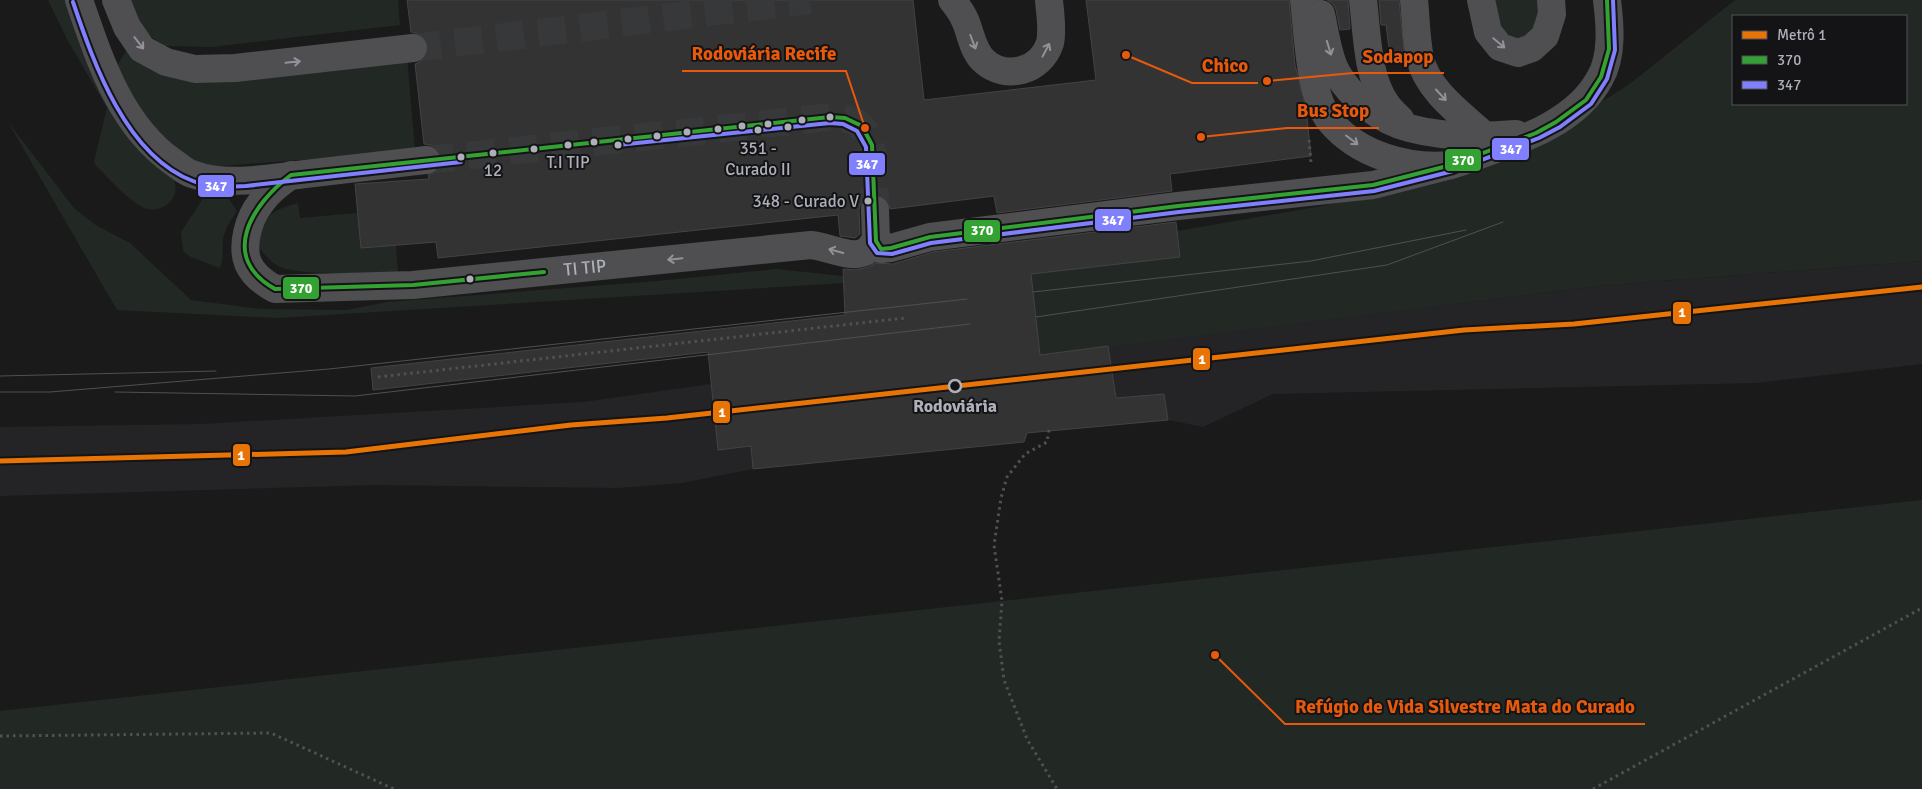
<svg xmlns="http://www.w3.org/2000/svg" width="1922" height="789" font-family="Signika,sans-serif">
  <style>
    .built { fill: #242426 }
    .green { fill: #222924; fill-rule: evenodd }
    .building { fill: #333334; stroke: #434346 }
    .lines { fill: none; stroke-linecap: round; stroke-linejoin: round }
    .minor-tunnel { stroke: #37383a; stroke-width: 28; stroke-dasharray: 28 14; stroke-linecap: butt }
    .path { stroke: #505153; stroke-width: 3; stroke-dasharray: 2.5 4; stroke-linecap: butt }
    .minor { stroke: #4f4f52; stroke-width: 28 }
    .tram { stroke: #505052; stroke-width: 1 }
    .bus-1-casing { stroke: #141416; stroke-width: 8 }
    .bus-2-casing { stroke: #141416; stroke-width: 8 }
    .bus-1 { stroke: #33a233; stroke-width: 4 }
    .bus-2 { stroke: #8080ff; stroke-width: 4 }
    .metro-1-casing { stroke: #141416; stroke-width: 9 }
    .metro-1 { stroke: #e77405; stroke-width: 5 }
    .oneway { stroke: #91939a }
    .bus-dot { fill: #adb0b9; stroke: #141416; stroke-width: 2 }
    .stop-dot { fill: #141416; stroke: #adb0b9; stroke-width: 2.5 }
    .labels { text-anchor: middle; stroke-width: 4; stroke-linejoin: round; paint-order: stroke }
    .bus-label { font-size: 17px; fill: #adb0b9; stroke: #141416 }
    .street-label { font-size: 18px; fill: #adb0b9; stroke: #141416 }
    .stop-label { font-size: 18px; font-weight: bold; fill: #adb0b9; stroke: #141416 }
    .leader { fill: none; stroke: #e8590c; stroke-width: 2 }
    .callout-dot { fill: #e8590c; stroke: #141416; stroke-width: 2 }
    .callout-label { font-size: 19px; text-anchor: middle; font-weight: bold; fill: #e8590c; stroke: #141416; stroke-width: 4; stroke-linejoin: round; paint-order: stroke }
    .line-badge { stroke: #141416; stroke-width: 2 }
    .badge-label { font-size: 14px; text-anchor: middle; font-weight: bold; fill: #fff }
  </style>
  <rect width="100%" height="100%" fill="#1a1a1a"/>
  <!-- built -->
  <g class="built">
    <polygon points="1922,261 1922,364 1756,383 1273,394 1203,427 1168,420 1164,394 1116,398 1108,346 1608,285"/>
    <polygon points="711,384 718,449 751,446 753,469 682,483 618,488 376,485 0,496 0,427 201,424 583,402"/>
  </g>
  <!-- green -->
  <g class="green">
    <path d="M48,0H67L79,43L96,81L172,173C176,184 178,193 170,202C164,207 156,211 148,209C133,206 109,178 97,167L94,162L107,108L67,39Z"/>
    <polygon points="126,0 398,0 400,25 212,47 165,46 137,28"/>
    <polygon points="1488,0 1542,0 1533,40 1504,42"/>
    <path d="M1735,0H1922V261L1608,285L1040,355L1031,274L1180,257L1177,231L1327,205L1401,189L1564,126L1631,83ZM1733,16H1906V104H1733Z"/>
    <polygon points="131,43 159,67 407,57 415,151 208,167 172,154 113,72"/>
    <polygon points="8,122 74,208 97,226 130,243 191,300 260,309 347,310 387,302 658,281 776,269 843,276 844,283 278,318 117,310"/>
    <path d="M206,194L227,196L237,211C231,220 225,228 223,239C222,249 224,258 220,268L191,257L183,251L181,232Z"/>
    <path d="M298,203L300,218L358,213L361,248L396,245L398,272C366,272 317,276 286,269C274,266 267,257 259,248C262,217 269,211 298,203Z"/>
    <polygon points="1922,500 1922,789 0,789 0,711"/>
  </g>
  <!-- building -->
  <g class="building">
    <polygon points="407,0 913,0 924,100 1096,80 1086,0 1289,0 1295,65 1306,108 1311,156 1170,174 1172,191 997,213 994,196 890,209 888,201 883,197 874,194 866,197 861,203 859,210 860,234 855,238 840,236 838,215 438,258 436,242 361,248 355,184 429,179 428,175 436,172 441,166 441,158 438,150 432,145 424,144 415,64 422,61 427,55 428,46 426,39 420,34 411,32"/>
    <polygon points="1327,0 1348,0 1350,29 1340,30 1336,10 1333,4"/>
    <polygon points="1379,0 1399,0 1405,62 1391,63 1386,25 1381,25"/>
    <polygon points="1176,222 1180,257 1031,274 1040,355 1108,346 1116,398 1164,394 1168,420 1027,433 1024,442 753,469 751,446 718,450 708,352 373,390 371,368 845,315 843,269 856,270 868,267 875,263 893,264 933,252"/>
  </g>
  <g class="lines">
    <!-- minor-tunnel -->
    <g class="minor-tunnel">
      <polyline points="413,48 810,0"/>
      <path d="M426,160L830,117C840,118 855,118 862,127C878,145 874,187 875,210"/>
    </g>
    <!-- path -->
    <g class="path">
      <polyline points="1309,140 1311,163"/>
      <polyline points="378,377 905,318"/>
      <polyline points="1049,430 1047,442 1025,454 1007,477 1001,498 994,545 1002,601 999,641 1004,680 1027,739 1057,789"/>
      <polyline points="0,736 271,733 394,789"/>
      <polyline points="1593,789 1922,608"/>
    </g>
    <!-- minor -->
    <g class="minor">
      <path d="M79,0C99,58 120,125 173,162C179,166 185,172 192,174C227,187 269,178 305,174C346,169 386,165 426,160"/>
      <polyline points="116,0 127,27 142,49 166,62 195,69 235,68 413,48"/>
      <path d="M952,0C956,5 960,10 963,16C971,30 971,49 984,61C1006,81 1041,71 1050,43C1053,30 1050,13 1049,0"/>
      <path d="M1304,0C1308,33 1309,95 1330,121C1358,155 1408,169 1450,165C1461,163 1472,157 1482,154C1525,139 1578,120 1600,78C1613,56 1610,24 1607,0"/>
      <path d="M1363,0C1367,32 1367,79 1387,105C1390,110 1396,115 1400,119"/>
      <path d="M1414,0C1416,19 1416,40 1420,58C1427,90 1461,114 1484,135"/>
      <polyline points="1481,0 1488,32 1500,47 1518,53 1532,48 1545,36 1552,14 1551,0"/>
      <path d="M1321,14C1325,32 1328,58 1337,73C1351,98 1381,121 1409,128C1442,137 1482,137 1516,134"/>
      <path id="s1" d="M291,175C279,184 268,192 260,204C249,218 241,245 248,263C253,275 264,283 275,289L413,285L811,245C834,247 865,269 876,237"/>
      <polyline points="875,210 876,241 881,249 891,248 930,237 1178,206 1373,185 1451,165"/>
    </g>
    <!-- tram -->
    <g class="tram">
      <polyline points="1033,292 1311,261 1466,230"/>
      <polyline points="1036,317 1387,265 1503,222"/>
      <polyline points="0,376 216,371"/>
      <polyline points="0,392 50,392 329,369 967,299"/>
      <polyline points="115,392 355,396 970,324"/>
    </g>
    <!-- bus-1 casing -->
    <g class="bus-1-casing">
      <path id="bus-1" d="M544,272L413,285L275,289C218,257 252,204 291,175L830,117L845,118L862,126L872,145L876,241L881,249L891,248L930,237L1178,206L1373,185L1451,165L1536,133L1556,122L1586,100L1601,77L1609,49L1607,0"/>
    </g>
    <!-- bus-2 casing -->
    <g class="bus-2-casing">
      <g id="bus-2">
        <path d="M73,2C94,64 126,156 193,181C209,188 228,187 246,186L461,162"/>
        <polyline points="618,145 830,123 843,124 857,131 866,147 870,243 877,253 892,254 931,243 1179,212 1374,191 1453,171 1539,138 1560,127 1591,104 1607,79 1615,50 1613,0"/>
      </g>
    </g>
    <!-- bus-1 -->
    <use href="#bus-1" class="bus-1"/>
    <!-- bus-2 -->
    <use href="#bus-2" class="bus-2"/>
    <!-- metro-1 casing -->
    <g class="metro-1-casing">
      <polyline id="metro-1" points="0,461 346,452 571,425 667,418 1464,330 1574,324 1922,287"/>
    </g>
    <!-- metro-1 -->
    <use href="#metro-1" class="metro-1"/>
  </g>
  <!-- one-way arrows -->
  <defs><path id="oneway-shaft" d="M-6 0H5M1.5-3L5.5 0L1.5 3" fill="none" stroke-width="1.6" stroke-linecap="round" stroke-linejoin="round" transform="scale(1.25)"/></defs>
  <g class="oneway">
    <use href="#oneway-shaft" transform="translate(973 42) rotate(69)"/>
    <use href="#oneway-shaft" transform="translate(139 43) rotate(52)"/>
    <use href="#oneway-shaft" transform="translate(1499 43) rotate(40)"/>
    <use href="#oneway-shaft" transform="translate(1329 48) rotate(73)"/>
    <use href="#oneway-shaft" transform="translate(1046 50) rotate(-62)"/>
    <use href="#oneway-shaft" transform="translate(293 62) rotate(-6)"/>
    <use href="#oneway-shaft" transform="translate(1441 95) rotate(47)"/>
    <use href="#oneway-shaft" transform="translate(1352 140) rotate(37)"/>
    <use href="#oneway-shaft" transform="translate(836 251) rotate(-165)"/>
    <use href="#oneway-shaft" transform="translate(675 259) rotate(174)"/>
  </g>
  <!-- markers -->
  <g class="bus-dot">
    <circle cx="830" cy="117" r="4.5"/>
    <circle cx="802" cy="120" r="4.5"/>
    <circle cx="768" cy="124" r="4.5"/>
    <circle cx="742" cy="126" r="4.5"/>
    <circle cx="788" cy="127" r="4.5"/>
    <circle cx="718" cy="129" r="4.5"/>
    <circle cx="758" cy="130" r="4.5"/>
    <circle cx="687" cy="132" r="4.5"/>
    <circle cx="657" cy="136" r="4.5"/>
    <circle cx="628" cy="139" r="4.5"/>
    <circle cx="594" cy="142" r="4.5"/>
    <circle cx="568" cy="145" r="4.5"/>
    <circle cx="618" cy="145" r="4.5"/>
    <circle cx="534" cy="149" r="4.5"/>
    <circle cx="493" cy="153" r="4.5"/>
    <circle cx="461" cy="157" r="4.5"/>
    <circle cx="868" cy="201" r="4.5"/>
    <circle cx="470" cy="279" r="4.5"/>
  </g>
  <circle class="stop-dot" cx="955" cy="386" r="6"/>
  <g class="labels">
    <!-- bus labels -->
    <g class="bus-label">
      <text x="758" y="154">351 -<tspan x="758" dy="21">Curado II</tspan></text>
      <text x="568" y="168">T.I TIP</text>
      <text x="493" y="176">12</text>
      <text x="859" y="207" text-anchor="end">348 - Curado V</text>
    </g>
    <!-- street labels -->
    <g class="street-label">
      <text dy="6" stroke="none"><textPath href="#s1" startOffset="454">TI TIP</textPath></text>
    </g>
    <!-- stop labels -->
    <g class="stop-label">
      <text x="955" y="412">Rodoviária</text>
    </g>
  </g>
  <!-- callouts -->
  <path class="leader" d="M865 128L846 71H682M1267 81L1353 73H1444M1126 55L1192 83H1258M1201 137L1287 128H1379M1215 655L1285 724H1645"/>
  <g class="callout-dot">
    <circle cx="865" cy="128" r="5"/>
    <circle cx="1267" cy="81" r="5"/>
    <circle cx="1126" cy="55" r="5"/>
    <circle cx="1201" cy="137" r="5"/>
    <circle cx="1215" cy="655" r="5"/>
  </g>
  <g class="callout-label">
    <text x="764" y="60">Rodoviária Recife</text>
    <text x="1398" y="63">Sodapop</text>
    <text x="1225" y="72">Chico</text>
    <text x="1333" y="117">Bus Stop</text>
    <text x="1465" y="713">Refúgio de Vida Silvestre Mata do Curado</text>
  </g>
  <g class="line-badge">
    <rect x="1491" y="137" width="39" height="24" rx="5" fill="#8080ff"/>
    <rect x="1444" y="148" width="38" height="24" rx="5" fill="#33a233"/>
    <rect x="848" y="152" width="38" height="24" rx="5" fill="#8080ff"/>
    <rect x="197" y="174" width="38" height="24" rx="5" fill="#8080ff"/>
    <rect x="1094" y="208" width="38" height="24" rx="5" fill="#8080ff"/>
    <rect x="963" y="219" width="38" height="24" rx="5" fill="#33a233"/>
    <rect x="282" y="276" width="38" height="24" rx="5" fill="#33a233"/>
    <rect x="1672" y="301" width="20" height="24" rx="5" fill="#e77405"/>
    <rect x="1192" y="347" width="19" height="24" rx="5" fill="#e77405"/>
    <rect x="712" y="400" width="19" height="24" rx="5" fill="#e77405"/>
    <rect x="232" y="443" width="19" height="24" rx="5" fill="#e77405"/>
  </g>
  <g class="badge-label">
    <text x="1511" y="154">347</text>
    <text x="1463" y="165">370</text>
    <text x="867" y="169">347</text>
    <text x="216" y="191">347</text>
    <text x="1113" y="225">347</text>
    <text x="982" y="235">370</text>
    <text x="301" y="293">370</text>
    <text x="1682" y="317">1</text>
    <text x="1202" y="364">1</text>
    <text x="722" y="417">1</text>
    <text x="241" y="460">1</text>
  </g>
  <!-- legend -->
  <rect x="1732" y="15" width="175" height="90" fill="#141416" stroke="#515257"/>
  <rect x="1742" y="31" width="25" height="8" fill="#e77405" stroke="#515257"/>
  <text x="1777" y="40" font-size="15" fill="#adb0b9">Metrô 1</text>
  <rect x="1742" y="56" width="25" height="8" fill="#33a233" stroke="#515257"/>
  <text x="1777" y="65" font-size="15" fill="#adb0b9">370</text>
  <rect x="1742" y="81" width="25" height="8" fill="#8080ff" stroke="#515257"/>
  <text x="1777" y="90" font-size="15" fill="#adb0b9">347</text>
</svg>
